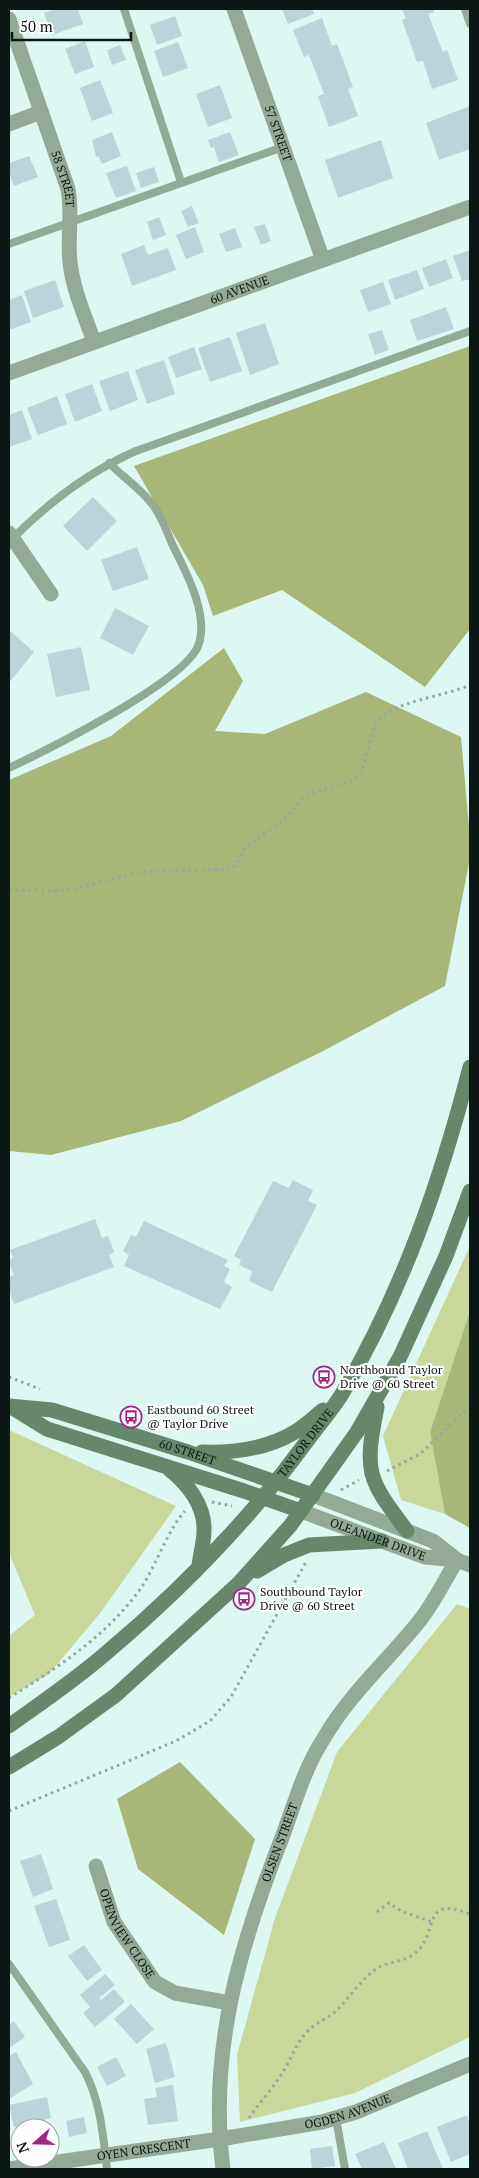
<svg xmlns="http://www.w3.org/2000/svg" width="479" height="2178" font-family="'PT Serif',serif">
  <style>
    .green { fill: #c9d79a }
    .forest { fill: #a8b678 }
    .building { fill: #bad4d9 }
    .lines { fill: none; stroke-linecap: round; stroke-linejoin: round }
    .path { stroke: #93a8a4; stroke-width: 3; stroke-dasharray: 2.5 4; stroke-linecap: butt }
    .service { stroke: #93aa96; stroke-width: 8 }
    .minor { stroke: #93aa96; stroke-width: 15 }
    .tertiary { stroke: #93aa96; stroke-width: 15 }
    .secondary { stroke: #65876b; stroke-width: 15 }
    .labels { text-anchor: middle; stroke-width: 4.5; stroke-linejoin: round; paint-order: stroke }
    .street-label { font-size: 12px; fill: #0c1614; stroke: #fefefe }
    .poi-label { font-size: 12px; fill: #0c1614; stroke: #fefefe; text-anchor: start }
  </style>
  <rect width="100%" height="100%" fill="#ddf8f2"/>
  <!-- green -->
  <g class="green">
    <polygon points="470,1246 470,1311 430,1432 445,1514 401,1500 383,1436"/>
    <polygon points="9,1430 176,1506 101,1612 49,1674 9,1697 9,1636 35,1615 9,1553"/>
    <polygon points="457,1604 470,1609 470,2037 355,2093 240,2122 237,2055 275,1918 337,1752"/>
  </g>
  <!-- forest -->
  <g class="forest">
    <polygon points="470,346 470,629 425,687 282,590 213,616 203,585 134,466"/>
    <polygon points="224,648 243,681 215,731 265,734 366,692 461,737 470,838 470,858 445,986 325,1050 181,1121 51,1155 9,1151 9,780 111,736"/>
    <polygon points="470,1311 470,1528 445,1514 430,1432"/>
    <polygon points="180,1762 255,1839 224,1935 138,1869 117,1799"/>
  </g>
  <!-- building -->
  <g class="building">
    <polygon points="55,9 78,9 83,24 52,35 44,13"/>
    <polygon points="282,9 312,9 314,14 288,24"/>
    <polygon points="402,9 433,9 434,12 428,14 443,52 447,50 458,80 432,89 423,61 417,62 402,20 406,18"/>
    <polygon points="175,16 182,36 157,45 150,25"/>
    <polygon points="322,18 332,46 337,44 353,87 348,89 358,116 329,127 318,96 324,94 309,55 304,57 293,30"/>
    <polygon points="85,41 94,67 75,74 65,49"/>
    <polygon points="178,42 188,68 163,77 154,51"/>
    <polygon points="120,45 126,60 112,65 107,50"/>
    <polygon points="100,80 113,113 92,121 80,88"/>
    <polygon points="220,85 232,118 208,127 196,94"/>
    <polygon points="470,106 470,149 439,160 426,123"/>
    <polygon points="112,132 121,156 102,164 98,156 96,157 92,140"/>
    <polygon points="230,132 239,155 219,162 214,147 211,148 208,140"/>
    <polygon points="381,140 393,178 338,198 325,160"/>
    <polygon points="29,156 38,177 14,186 9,172 9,163"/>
    <polygon points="127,166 136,191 116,198 106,173"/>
    <polygon points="154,167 159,182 141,188 136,173"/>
    <polygon points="192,206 199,223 188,227 181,211"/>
    <polygon points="159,217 166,235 153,240 147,222"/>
    <polygon points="265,224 271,241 261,245 254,227"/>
    <polygon points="195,227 204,252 186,259 176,235"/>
    <polygon points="235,228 242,247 226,252 219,234"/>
    <polygon points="144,245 148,255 168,248 176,270 132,286 121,254"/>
    <polygon points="470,250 470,279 462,281 453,256"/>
    <polygon points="446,259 453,278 429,287 422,268"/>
    <polygon points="417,270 424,289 395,300 388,280"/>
    <polygon points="55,280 64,307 33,318 24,291"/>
    <polygon points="383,282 391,304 368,312 360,290"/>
    <polygon points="22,295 31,322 9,330 9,300"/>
    <polygon points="446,307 454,329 417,341 410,320"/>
    <polygon points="265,323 279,364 250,375 236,333"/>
    <polygon points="382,330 389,350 375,355 368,334"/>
    <polygon points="230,337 242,371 210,382 198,348"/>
    <polygon points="194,347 202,369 176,378 168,357"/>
    <polygon points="164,360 175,394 147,404 135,370"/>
    <polygon points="128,371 138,400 110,411 99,381"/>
    <polygon points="92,384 102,411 75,422 65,394"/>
    <polygon points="57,396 67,424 38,435 27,408"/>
    <polygon points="22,410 32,439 9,447 9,415"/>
    <polygon points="93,497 117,521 87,551 63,526"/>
    <polygon points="137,547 149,579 113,591 101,560"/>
    <polygon points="115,608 149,626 133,655 100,638"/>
    <polygon points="9,630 34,652 9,683"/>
    <polygon points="81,647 90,690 56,697 47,654"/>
    <polygon points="293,1180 313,1190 308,1201 317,1205 272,1292 249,1281 252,1271 239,1265 241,1260 234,1256 273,1181 289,1188"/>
    <polygon points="95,1219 102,1238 108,1236 114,1252 109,1255 114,1267 14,1304 9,1290 9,1277 14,1275 9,1263 9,1260 13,1258 10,1250"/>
    <polygon points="144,1221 228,1260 224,1266 230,1269 224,1282 232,1287 220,1309 124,1266 129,1255 123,1251 131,1235 136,1237"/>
    <polygon points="41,1854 53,1889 33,1897 20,1861"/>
    <polygon points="56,1899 70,1940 49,1947 34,1906"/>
    <polygon points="84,1945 102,1970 87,1981 68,1956"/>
    <polygon points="105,1974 115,1985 99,1998 101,2000 114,1989 125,2002 95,2027 83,2013 90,2007 80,1995"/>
    <polygon points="131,2004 154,2029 137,2044 114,2019"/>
    <polygon points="14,2021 25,2037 9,2048 9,2025"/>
    <polygon points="166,2043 175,2077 155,2083 146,2049"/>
    <polygon points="16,2052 33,2084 9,2099 9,2056"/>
    <polygon points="116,2057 126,2076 107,2086 97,2067"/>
    <polygon points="173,2085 178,2121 148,2125 144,2099 157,2097 155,2088"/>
    <polygon points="47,2097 51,2118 35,2122 36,2128 20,2128 19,2138 17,2127 14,2127 9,2105"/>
    <polygon points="467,2115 470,2124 470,2154 451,2162 437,2127"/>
    <polygon points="84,2117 87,2133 69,2137 66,2121"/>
    <polygon points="427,2131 443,2169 408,2169 398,2143"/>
    <polygon points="384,2142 396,2169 362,2169 355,2154"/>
    <polygon points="332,2146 335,2166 312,2169 310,2149"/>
  </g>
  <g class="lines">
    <!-- path -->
    <g class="path">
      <path d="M9,890L57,891L73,889L142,872L232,869L236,865L245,848L283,820L306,795L350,781L360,775L376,722C393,701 443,697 470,685"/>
      <polyline points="9,1377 40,1389"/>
      <polyline points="387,1471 420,1454 470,1406"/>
      <polyline points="341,1490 359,1480"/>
      <polyline points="212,1502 232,1506"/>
      <path d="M9,1698C58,1667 107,1636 141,1588C156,1566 168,1529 185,1511"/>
      <polyline points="9,1811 176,1741 210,1721 231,1697 306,1562"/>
      <polyline points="377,1912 389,1903 401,1911 432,1922"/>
      <path d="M249,2118C259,2104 271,2090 281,2075C290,2062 295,2045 306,2033C315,2022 330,2018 339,2008C351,1995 361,1980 376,1969C387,1961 403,1963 414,1954C441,1934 419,1894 470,1914"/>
    </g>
    <!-- service -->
    <g class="service">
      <polyline points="124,9 181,182"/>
      <polyline points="465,9 470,24"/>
      <polyline points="9,244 283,147"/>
      <path d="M12,539C49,502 88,472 136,451L470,331"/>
      <path d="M9,768C47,750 184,682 198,646C210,616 186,572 173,546C167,532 162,517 153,505C141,489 123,477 109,463"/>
      <path d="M9,1964L85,2072C101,2103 103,2136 107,2169"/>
      <polyline points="336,2118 345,2169"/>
    </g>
    <!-- minor -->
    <g class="minor">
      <path id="s1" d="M234,9L323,260"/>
      <path id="s2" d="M9,19L68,189C73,214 67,237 70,262C73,290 85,316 94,342"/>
      <polyline points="9,124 41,112"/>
      <path id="s3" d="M9,373L470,207"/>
      <polyline points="9,533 51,594"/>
      <path id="s4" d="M96,1866L114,1922L155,1982L175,1993L230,2003"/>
      <path id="s5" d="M9,2169L220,2139L322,2122L356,2112L470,2064"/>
    </g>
    <!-- tertiary -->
    <g class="tertiary">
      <polyline points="313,1495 433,1541 457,1560 470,1565"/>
      <path id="s6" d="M301,1511L425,1557L457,1560"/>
      <path id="s7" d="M223,2169C208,2050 240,1945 283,1835C295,1802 305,1767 324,1738C349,1695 386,1662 417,1624C433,1605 444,1581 457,1560"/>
    </g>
    <!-- secondary -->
    <g class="secondary">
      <path id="s8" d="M9,1406L52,1410L188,1452L313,1495"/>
      <path d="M377,1407C364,1473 367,1478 407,1531"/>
      <polyline points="13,1408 47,1429 244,1491 301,1511"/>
      <path d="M202,1452C234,1453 267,1449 295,1432C305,1426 314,1417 323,1410"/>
      <path d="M170,1470C188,1484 205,1506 204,1531C204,1542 200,1555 199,1566"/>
      <polyline points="257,1571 284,1555 309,1545 382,1541"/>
      <path id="s9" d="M9,1726C41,1703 75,1680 105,1654C180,1591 250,1519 307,1441C319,1425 332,1410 342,1394C403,1290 440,1183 470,1067"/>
      <polyline points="9,1767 58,1737 116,1695 239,1583 290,1526 357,1432 400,1357 446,1256 470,1191"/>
    </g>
  </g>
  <!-- icons -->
  <defs>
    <g id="bus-ring" transform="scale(1.125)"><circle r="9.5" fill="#fefefe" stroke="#9d2984" stroke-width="1.5"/><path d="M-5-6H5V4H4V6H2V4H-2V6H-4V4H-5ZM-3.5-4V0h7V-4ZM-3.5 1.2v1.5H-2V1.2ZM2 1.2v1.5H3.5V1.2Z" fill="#9d2984"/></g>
  </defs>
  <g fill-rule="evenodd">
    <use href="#bus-ring" x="324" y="1377"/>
    <use href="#bus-ring" x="131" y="1417"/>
    <use href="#bus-ring" x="244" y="1599"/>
  </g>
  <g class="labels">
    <!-- street labels -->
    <g class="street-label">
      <text dy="4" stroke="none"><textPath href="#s1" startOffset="132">57 STREET</textPath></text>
      <text dy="4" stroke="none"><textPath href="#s2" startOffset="169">58 STREET</textPath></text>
      <text dy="4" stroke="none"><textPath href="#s3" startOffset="245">60 AVENUE</textPath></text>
      <text dy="4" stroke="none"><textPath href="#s9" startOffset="412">TAYLOR DRIVE</textPath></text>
      <text dy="4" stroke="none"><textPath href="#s8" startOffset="185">60 STREET</textPath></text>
      <text dy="4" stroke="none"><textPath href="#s6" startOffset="82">OLEANDER DRIVE</textPath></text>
      <text dy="4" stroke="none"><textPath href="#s7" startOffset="335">OLSEN STREET</textPath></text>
      <text dy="4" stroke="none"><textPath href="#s4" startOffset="75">OPENVIEW CLOSE</textPath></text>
      <text dy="4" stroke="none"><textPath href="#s5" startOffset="344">OGDEN AVENUE</textPath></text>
      <text dy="4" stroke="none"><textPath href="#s5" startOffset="136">OYEN CRESCENT</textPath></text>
    </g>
    <!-- poi labels -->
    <g class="poi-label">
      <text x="340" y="1374">Northbound Taylor<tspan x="340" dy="14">Drive @ 60 Street</tspan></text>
      <text x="147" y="1414">Eastbound 60 Street<tspan x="147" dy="14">@ Taylor Drive</tspan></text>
      <text x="260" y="1596">Southbound Taylor<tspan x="260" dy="14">Drive @ 60 Street</tspan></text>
    </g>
  </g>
  <!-- border -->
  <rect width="479" height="2178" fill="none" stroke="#0c1614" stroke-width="20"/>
  <!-- north arrow -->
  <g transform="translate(35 2143) rotate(250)"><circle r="24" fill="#fefefe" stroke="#9da1a0"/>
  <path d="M0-4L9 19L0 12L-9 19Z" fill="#9d2984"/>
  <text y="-8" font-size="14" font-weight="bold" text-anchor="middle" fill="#0c1614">N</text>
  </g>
  <!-- scale -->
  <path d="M12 32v8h119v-8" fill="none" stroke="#0c1614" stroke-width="2.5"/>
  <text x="20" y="32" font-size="15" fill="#0c1614" stroke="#fefefe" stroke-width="4" paint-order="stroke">50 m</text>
</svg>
